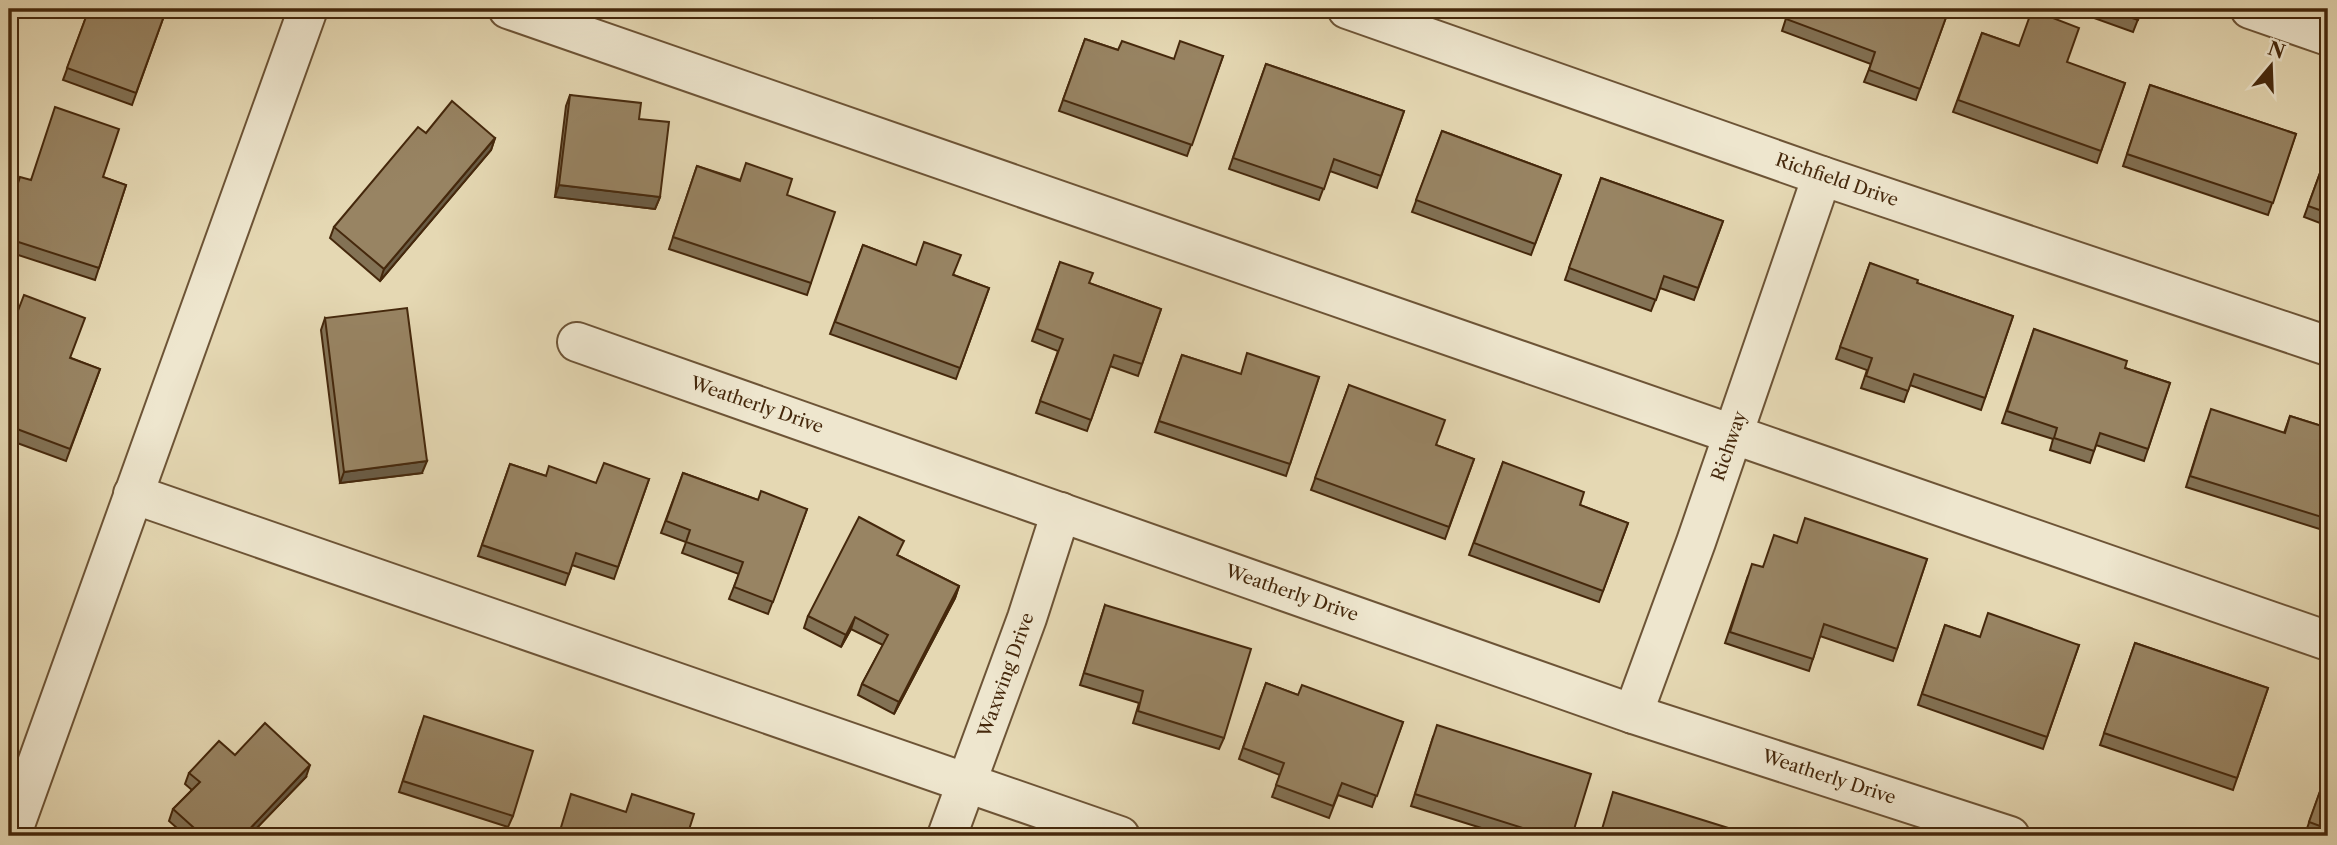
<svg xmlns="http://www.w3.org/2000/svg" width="2337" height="845" font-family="'Libre Caslon Text',serif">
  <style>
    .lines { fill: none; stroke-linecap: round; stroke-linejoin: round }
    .minor-casing { stroke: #6d5436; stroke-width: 42 }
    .minor { stroke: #eee6ce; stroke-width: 38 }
    .wall { fill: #837255; stroke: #45280c; stroke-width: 2 }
    .shaded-wall { fill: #6a5c45; stroke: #45280c; stroke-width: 2 }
    .building { fill: #988463; stroke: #45280c; stroke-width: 2 }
    .labels { text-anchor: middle; stroke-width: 5; stroke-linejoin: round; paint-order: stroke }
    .street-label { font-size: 18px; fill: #45280c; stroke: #eee6ce }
  </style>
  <rect width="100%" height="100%" fill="#e5d8b3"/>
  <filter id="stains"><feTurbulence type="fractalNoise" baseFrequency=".00286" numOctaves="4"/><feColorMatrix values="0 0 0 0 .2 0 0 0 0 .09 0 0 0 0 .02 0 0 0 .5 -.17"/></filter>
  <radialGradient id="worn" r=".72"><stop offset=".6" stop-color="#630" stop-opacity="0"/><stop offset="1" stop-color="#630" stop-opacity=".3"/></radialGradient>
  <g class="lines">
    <!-- minor casing -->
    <g class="minor-casing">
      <g id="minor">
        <polyline points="508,9 2328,641"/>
        <polyline points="1347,9 1822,176 2328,346"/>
        <polyline points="2250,9 2328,36"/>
        <polyline points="577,342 1633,714 2010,836"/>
        <polyline points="133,494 1120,836"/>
        <polyline points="1633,714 1696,542 1822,176"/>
        <polyline points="11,836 308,9"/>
        <polyline points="947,836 1027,618 1061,512"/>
      </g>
    </g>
    <!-- minor -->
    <use href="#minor" class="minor"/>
  </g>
  <!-- wall -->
  <g class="wall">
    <polygon points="89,9 165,13 132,105 63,80"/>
    <polygon points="847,9 875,9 872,18"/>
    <polygon points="1664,9 1680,9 1678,13"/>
    <polygon points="1789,9 1949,9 1916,100 1864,82 1871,64 1782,31"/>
    <polygon points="2082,9 2142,9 2133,32 2080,13"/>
    <polygon points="1982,33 2125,83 2097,163 1953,112"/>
    <polygon points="1085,39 1118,50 1174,59 1223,56 1187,156 1059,111"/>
    <polygon points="1266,64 1404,111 1377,188 1330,171 1319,200 1229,169"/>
    <polygon points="2150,85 2296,134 2268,215 2123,166"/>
    <polygon points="570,95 639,119 660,197 655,209 555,197 566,106"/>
    <polygon points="1442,131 1561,175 1531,255 1412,212"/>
    <polygon points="426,133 495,138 491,150 380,281 330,238 334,227"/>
    <polygon points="2328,151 2328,226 2304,217"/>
    <polygon points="697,166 787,195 811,283 807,295 669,249"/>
    <polygon points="103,177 126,185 95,280 9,252 9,209 30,180"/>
    <polygon points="1601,178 1723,221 1694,300 1660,288 1651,311 1565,280"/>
    <polygon points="863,245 915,265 954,275 989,288 956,379 830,334"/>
    <polygon points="1060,262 1089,283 1161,309 1138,376 1110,366 1087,431 1036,413 1058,351 1032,341"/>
    <polygon points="1870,263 1917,283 2013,316 1981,410 1910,385 1904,402 1861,388 1867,370 1836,359"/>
    <polygon points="9,318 71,358 100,369 66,461 9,440"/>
    <polygon points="325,318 422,473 340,483 321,330"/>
    <polygon points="2034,329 2125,368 2170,383 2144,461 2096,445 2090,463 2050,450 2053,439 2002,423"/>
    <polygon points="1182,355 1240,374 1319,377 1286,476 1155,432"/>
    <polygon points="1349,385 1436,445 1474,459 1445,539 1311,490"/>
    <polygon points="2290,416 2328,428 2328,526 2326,531 2186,487 2207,421 2284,433"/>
    <polygon points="1503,462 1580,505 1628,523 1599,602 1469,555"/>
    <polygon points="510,464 546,476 596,483 649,479 614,579 572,565 565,585 478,556"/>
    <polygon points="683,473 758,500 807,509 768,614 729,599 739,574 682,553 686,542 661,533"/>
    <polygon points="1796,543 1927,559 1893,661 1820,636 1809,671 1725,643 1748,576 1763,567"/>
    <polygon points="899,556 959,586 955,598 894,714 858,695 862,684 883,645 851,629 841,647 804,628 808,616"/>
    <polygon points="1105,605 1224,738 1219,749 1133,723 1139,703 1080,685"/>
    <polygon points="1945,625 1980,637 2079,645 2043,749 1918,705"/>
    <polygon points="2135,643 2268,688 2233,790 2100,745"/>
    <polygon points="1266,683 1298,695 1403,722 1372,807 1338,795 1329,818 1272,797 1280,775 1239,759"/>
    <polygon points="420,728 513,816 508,827 399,792"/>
    <polygon points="1433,737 1572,836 1507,836 1411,806"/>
    <polygon points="235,755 306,777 249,836 186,836 169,821 173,809 192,790 185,784 189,773"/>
    <polygon points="2328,769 2328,836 2312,836 2305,834"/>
  </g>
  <!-- shaded-wall -->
  <g class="shaded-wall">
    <polygon points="495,138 491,150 380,281 384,269"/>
    <polygon points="559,185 660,197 655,209 555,197"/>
    <polygon points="427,461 422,473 340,483 344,472"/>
    <polygon points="959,586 955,598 894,714 899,702"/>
    <polygon points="855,617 851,629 841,647 846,635"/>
    <polygon points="310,765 306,777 249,836 243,836"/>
  </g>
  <!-- building -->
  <g class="building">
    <polygon points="89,9 153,9 165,13 136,93 67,68"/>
    <polygon points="1789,9 1949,9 1920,89 1869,70 1875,52 1786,19"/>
    <polygon points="2105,9 2142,9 2138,20"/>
    <polygon points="2032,10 2079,28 2067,62 2125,83 2101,151 1958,100 1982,33 2019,46"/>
    <polygon points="1085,39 1118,50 1122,41 1174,59 1180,41 1223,56 1192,145 1063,100"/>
    <polygon points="1266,64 1404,111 1381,176 1334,159 1324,189 1233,158"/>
    <polygon points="2150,85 2296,134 2273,203 2127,154"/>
    <polygon points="570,95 641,103 639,119 669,122 660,197 559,185"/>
    <polygon points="452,101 495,138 384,269 334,227 418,127 426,133"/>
    <polygon points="55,107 119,129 103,177 126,185 99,268 9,239 9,210 20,177 31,180"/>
    <polygon points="1442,131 1561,175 1535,244 1416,200"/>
    <polygon points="2328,151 2328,213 2308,206"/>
    <polygon points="746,163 792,179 787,195 835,212 811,283 673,237 697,166 740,181"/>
    <polygon points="1601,178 1723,221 1698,288 1664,276 1656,300 1569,268"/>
    <polygon points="924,242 961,255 953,275 989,288 960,368 835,322 863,245 916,265"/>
    <polygon points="1060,262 1093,273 1089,283 1161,309 1142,364 1114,355 1091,420 1040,401 1063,339 1037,329"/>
    <polygon points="1870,263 1918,280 1917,283 2013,316 1985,398 1914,374 1908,391 1866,376 1872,358 1840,347"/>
    <polygon points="24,295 85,318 70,358 100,369 70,449 9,426 9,318 14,321"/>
    <polygon points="407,308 427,461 344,472 325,318"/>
    <polygon points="2034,329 2127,361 2125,368 2170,383 2148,449 2100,433 2094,451 2054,438 2057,428 2007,411"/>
    <polygon points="1247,353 1319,377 1290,464 1159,421 1182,355 1241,374"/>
    <polygon points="1349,385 1445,420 1436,445 1474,459 1449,527 1315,478"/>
    <polygon points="2211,409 2285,433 2290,416 2328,428 2328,519 2190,476"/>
    <polygon points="1503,462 1584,492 1580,505 1628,523 1603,591 1474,543"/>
    <polygon points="604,463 649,479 618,567 576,553 569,574 482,545 510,464 546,476 549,466 596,483"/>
    <polygon points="683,473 758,500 761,491 807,509 773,602 734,587 743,562 686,542 690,530 666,521"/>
    <polygon points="859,517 904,541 897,555 959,586 899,702 862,684 888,635 855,617 846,635 808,616"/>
    <polygon points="1805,518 1927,559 1897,649 1824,624 1813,659 1730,632 1752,564 1763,567 1774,535 1797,543"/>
    <polygon points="1105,605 1251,649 1224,738 1138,711 1143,691 1084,673"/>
    <polygon points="1988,613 2079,645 2047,737 1922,694 1945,625 1980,637"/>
    <polygon points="2135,643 2268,688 2237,778 2104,733"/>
    <polygon points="1266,683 1298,695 1302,685 1403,722 1377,796 1342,783 1333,806 1276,785 1284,763 1243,748"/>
    <polygon points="424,716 533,751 513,816 403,781"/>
    <polygon points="265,723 310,765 243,836 203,836 173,809 200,782 189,773 219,741 235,755"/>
    <polygon points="1437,725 1591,774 1572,836 1548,836 1415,794"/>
    <polygon points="2328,769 2328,829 2309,822"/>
    <polygon points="1613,792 1754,836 1600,836"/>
    <polygon points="571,794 626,812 632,794 694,814 687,836 568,836 559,834"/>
  </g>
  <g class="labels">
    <!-- street labels -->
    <g class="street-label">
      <text transform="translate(1837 180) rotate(19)" y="6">Richfield Drive</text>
      <text transform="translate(757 405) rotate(19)" y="6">Weatherly Drive</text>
      <text transform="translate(1729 446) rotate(-71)" y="6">Richway</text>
      <text transform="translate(1292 593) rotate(19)" y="6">Weatherly Drive</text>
      <text transform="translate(1006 675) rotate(-70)" y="6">Waxwing Drive</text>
      <text transform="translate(1829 777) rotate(18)" y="6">Weatherly Drive</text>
    </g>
  </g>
  <!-- margin -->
  <rect width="2337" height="845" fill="none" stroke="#e5d8b3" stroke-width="35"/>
  <rect x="10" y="10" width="2316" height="824" fill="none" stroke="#45280c" stroke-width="3.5"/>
  <rect x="18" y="18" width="2302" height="810" fill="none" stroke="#45280c" stroke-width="2"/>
  <!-- north arrow -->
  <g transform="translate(2271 66) rotate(19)" stroke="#eee6ce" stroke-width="5" paint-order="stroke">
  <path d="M0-5L12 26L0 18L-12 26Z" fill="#45280c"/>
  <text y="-10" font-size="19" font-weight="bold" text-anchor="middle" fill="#45280c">N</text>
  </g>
  <rect width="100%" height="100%" filter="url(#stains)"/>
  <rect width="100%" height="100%" fill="url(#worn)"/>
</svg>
